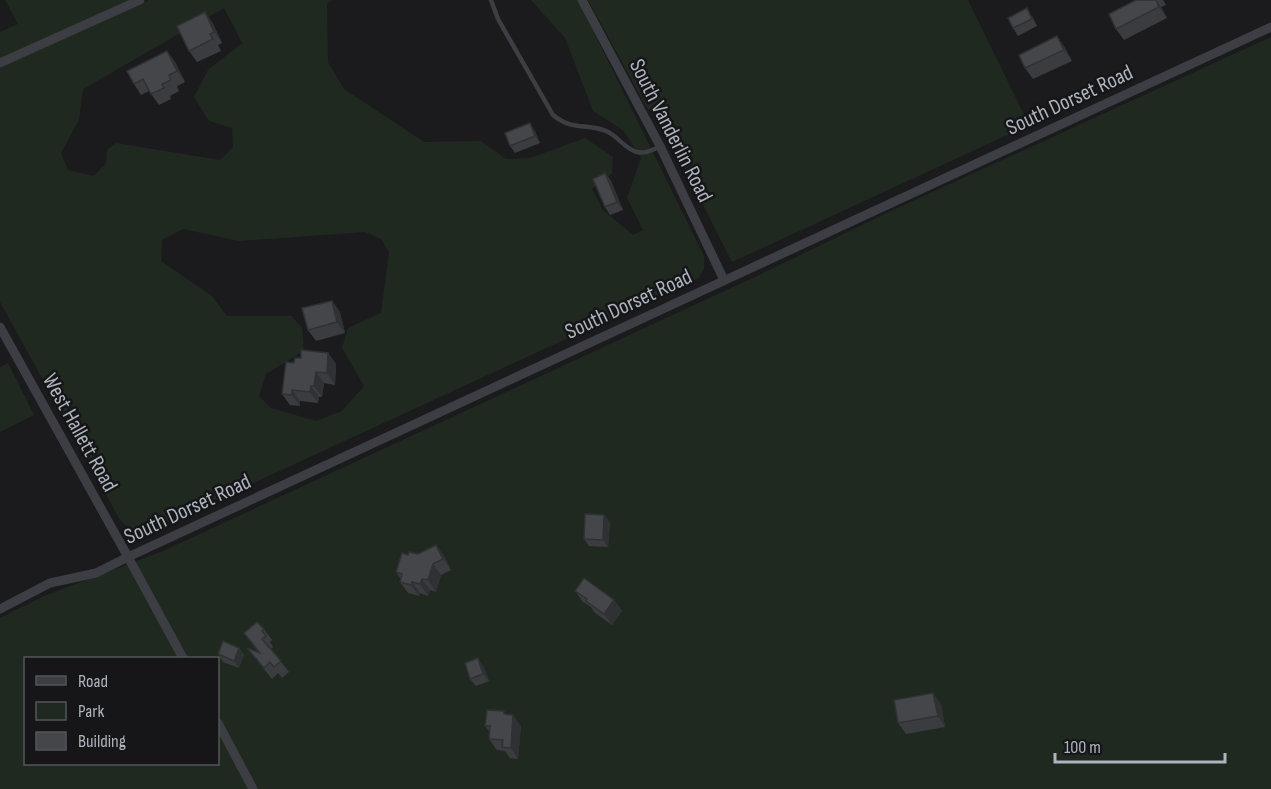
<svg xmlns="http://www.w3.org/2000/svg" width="1271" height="789" font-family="'Sofia Sans Condensed',sans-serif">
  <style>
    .green { fill: #202920; fill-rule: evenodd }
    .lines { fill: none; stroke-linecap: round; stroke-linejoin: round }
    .service { stroke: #3c3e43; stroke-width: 4.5 }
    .minor { stroke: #3c3e43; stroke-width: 9 }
    .wall { fill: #3b3c40 }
    .shaded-wall { fill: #303134 }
    .building { fill: #45464a; stroke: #303134; stroke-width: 1.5 }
    .labels { text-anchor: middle; stroke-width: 5; stroke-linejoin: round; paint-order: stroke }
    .street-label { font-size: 22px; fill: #adb4bd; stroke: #161618 }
  </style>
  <rect width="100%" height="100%" fill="#1b1b1d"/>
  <!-- green -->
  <g class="green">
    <polygon points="5,0 130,0 0,58 0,32 18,24"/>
    <path d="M149,0H332L327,4L328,62L344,89L424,142L481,141L506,159L530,158L585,138L613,157L612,174L592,189L603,210L633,235L643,230L627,198L641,158L623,130L593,111L565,38L531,0H578L704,256V269L698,278L154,529L134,533L120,520L0,302V64ZM224,8L242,43L208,70L194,97L209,121L232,128L233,147L220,160L116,143L107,150L106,163L94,176L68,170L61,153L79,120L83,89ZM183,229L239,241L365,232L381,239L389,252L381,313L348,328L342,348L364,386L342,411L316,421L271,408L259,396L266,374L304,351L302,327L291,316H227L212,296L161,261L162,240Z"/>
    <polygon points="588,0 968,0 1029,125 732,262 658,116 647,108"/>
    <path d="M1271,37V789H0V618L44,596L163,551L759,275L893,210ZM26,658H218V764H26Z"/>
    <polygon points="8,363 34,415 0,432 0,367"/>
  </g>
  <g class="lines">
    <!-- service -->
    <path class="service" d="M491,0L498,19L553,115C572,131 586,123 606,131C618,136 625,149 637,152C646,154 652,150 659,147"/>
    <!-- minor -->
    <g class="minor">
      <polyline points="582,0 660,146 724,280"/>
      <polyline points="0,63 140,0"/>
      <polyline points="0,327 128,557 183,658"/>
      <polyline points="0,609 50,583 96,573 128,557 1271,27"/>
      <polyline points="218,723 253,789"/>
    </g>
  </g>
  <!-- wall -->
  <g class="wall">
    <polygon points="1136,0 1163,0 1166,5 1161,7 1167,18 1124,40 1116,29"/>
    <polygon points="205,12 213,24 222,43 218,45 221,51 197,62 189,51"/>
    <polygon points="1032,16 1037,26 1018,36 1013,28"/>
    <polygon points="1057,36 1065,48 1072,61 1033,79 1025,68"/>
    <polygon points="167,51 175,62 185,82 177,86 179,91 170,96 171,99 159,105 149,91 141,95 134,84"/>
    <polygon points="535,131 540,143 515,153 510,146"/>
    <polygon points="605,173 611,181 623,210 610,215 605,207"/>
    <polygon points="332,301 340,312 345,333 316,341 308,330"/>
    <polygon points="328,353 336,364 335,385 324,383 322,397 319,397 318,403 300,401 300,406 290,405 282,394 294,363 301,358"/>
    <polygon points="610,522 608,547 589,546 584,539"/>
    <polygon points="436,545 444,556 451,570 441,575 436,592 430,590 428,596 420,593 419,596 408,593 400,582 401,579 396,572 408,555 418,554"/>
    <polygon points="575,591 614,600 622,611 612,625 594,612 591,607 583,602"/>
    <polygon points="264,629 272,640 270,642 273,647 271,649 289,672 282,678 278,673 272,679 247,648 258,652 244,633"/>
    <polygon points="239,648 244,655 239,668 223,662 218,654"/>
    <polygon points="483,666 489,681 476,686 470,679"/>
    <polygon points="941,704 945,727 906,734 898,723"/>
    <polygon points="506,715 521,726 518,759 510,758 505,751 497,750 489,739 490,732 485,726"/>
  </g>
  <!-- shaded-wall -->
  <g class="shaded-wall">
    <polygon points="1156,0 1161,7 1167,18 1159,7"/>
    <polygon points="205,12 213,24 222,43 214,32"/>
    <polygon points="1057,36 1065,48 1072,61 1064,50"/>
    <polygon points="167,51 175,62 185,82 177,71"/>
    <polygon points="530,123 535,131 540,143 535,136"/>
    <polygon points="605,173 611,181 623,210 617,202"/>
    <polygon points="332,301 340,312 345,333 337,322"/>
    <polygon points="328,353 336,364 335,385 327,373"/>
    <polygon points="316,372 324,383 322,397 314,386"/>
    <polygon points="311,386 319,397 318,403 310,392"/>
    <polygon points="292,390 300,401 300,406 292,395"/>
    <polygon points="604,515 610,522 608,547 603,540"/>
    <polygon points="436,545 444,556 451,570 443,559"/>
    <polygon points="433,564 441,575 436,592 428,580"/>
    <polygon points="422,579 430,590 428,596 420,584"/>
    <polygon points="412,582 420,593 419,596 411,585"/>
    <polygon points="614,600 622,611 612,625 604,614"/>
    <polygon points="239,648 244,655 239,668 234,661"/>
    <polygon points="478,658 483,666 489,681 483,674"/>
    <polygon points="933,693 941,704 945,727 938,716"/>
    <polygon points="513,715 521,726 518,759 511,748"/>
  </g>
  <!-- building -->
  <g class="building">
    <polygon points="1136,0 1156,0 1159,7 1116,29 1109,14"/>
    <polygon points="1027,8 1032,19 1013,28 1008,18"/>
    <polygon points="205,12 214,32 210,34 213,39 189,51 177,26"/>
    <polygon points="1057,36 1064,50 1025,68 1019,55"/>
    <polygon points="167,51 177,71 169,75 171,80 162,84 164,88 151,94 143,79 134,84 127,71"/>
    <polygon points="530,123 535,136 510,146 505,133"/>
    <polygon points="605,173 617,202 605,207 593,179"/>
    <polygon points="332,301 337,322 308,330 302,308"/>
    <polygon points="301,350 328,353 327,373 316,372 314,386 311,386 310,392 292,390 292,395 282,394 286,362 294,363 295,358 301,358"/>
    <polygon points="585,514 604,515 603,540 584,539"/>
    <polygon points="436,545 443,559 433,564 428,580 422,579 420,584 412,582 411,585 400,582 402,574 396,572 402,553 408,555 409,552 418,554"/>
    <polygon points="584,578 614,600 604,614 586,601 587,599 575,591"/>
    <polygon points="257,622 264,629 262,631 266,636 262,639 281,661 274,667 270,662 264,668 247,648 260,653 244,633"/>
    <polygon points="223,641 239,648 234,661 218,654"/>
    <polygon points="478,658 483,674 470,679 465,663"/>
    <polygon points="933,693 938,716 898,723 894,700"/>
    <polygon points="487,710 504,711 504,714 513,715 511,748 502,747 503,740 489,739 490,726 485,726"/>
  </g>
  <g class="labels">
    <!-- street labels -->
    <g class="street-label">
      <text transform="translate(1069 99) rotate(-25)" y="8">South Dorset Road</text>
      <text transform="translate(672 130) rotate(63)" y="8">South Vanderlin Road</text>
      <text transform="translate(628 303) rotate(-25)" y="8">South Dorset Road</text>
      <text transform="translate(81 432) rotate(61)" y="8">West Hallett Road</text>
      <text transform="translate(187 508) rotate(-25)" y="8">South Dorset Road</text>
    </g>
  </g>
  <!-- legend -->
  <rect x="24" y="657" width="195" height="108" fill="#161618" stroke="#52555a" stroke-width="1.5"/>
  <rect x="36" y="676" width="30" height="9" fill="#3c3e43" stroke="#52555a" stroke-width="1.5"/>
  <text x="78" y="687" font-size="18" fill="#adb4bd">Road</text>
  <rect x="36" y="702" width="30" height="18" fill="#202920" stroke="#52555a" stroke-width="1.5"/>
  <text x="78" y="717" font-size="18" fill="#adb4bd">Park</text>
  <rect x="36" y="732" width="30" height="18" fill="#45464a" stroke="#52555a" stroke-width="1.5"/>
  <text x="78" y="747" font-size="18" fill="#adb4bd">Building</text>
  <!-- scale -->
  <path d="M1055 753v9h170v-9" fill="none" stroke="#adb4bd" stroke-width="3"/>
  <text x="1064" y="753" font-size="18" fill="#adb4bd" stroke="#161618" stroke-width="4.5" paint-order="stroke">100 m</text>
</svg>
